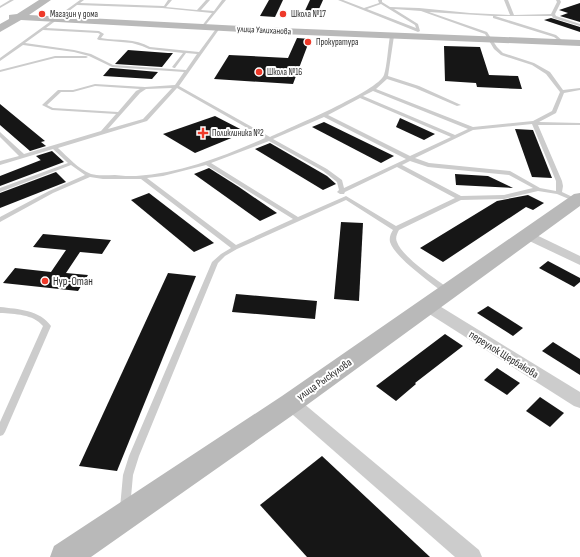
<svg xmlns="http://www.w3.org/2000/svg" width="580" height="557" font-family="'Sofia Sans Condensed',sans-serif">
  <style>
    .building { fill: #161616 }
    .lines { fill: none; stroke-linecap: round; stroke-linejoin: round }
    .lane { fill: #ccc; fill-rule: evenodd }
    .street { fill: #ccc; fill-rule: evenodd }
    .secondary { fill: #b9b9b9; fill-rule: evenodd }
    .poi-dot { fill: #ee3929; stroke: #fff; stroke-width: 1.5 }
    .labels { text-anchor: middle; stroke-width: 4; stroke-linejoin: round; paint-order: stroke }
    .far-poi-label { font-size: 9px; fill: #2f2f2f; stroke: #fff; text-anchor: start }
    .far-street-label { font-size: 9px; fill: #2f2f2f; stroke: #fff }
    .poi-label { font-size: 11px; fill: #2f2f2f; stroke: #fff; text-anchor: start }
    .street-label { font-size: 11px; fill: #2f2f2f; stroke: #fff }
  </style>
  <rect width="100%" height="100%" fill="#fff"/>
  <!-- building -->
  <g class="building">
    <polygon points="269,0 283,0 275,17 260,16"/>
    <polygon points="310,0 323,0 315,18 302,17"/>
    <polygon points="580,3 580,22 560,16 568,13 559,10"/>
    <polygon points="551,18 580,27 580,32 544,20"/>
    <polygon points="297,38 310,39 293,84 214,79 229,55 288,58"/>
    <polygon points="444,46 480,47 489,75 518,76 522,89 477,87 476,83 445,81"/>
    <polygon points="128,50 168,53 173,53 162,67 115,64"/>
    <polygon points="110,68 112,68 158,72 152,79 103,76"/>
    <polygon points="0,104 45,141 41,142 46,146 30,151 0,125"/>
    <polygon points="215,116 246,132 195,153 163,134"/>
    <polygon points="400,118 435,134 424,140 396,127"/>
    <polygon points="324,122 394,156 381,163 312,127"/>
    <polygon points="515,129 533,130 552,178 532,177"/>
    <polygon points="270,143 327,176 336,184 323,190 255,149"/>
    <polygon points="52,151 64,162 0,186 0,176 41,160 44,163 36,156"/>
    <polygon points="209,168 239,187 277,213 260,221 194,174"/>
    <polygon points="56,172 66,182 0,208 0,193"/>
    <polygon points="455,174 488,176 513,188 456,185"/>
    <polygon points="149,193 214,243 194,252 131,200"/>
    <polygon points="528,195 544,203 533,210 526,207 443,262 420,248 497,201"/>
    <polygon points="341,222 363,223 359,301 334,299"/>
    <polygon points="43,234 111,240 102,254 80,252 66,273 88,275 78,291 3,283 15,268 51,272 66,250 33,247"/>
    <polygon points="548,261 580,278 580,282 574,287 539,268"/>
    <polygon points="168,273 196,276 117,471 79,466"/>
    <polygon points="236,294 317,301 315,319 232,312"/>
    <polygon points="488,306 523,328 513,336 477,313"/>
    <polygon points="445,334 463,346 415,383 416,384 396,401 376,386"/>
    <polygon points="553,342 580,359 580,375 542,351"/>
    <polygon points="497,368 520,383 507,395 484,380"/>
    <polygon points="540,397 564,413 550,427 526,411"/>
    <polygon points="322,456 430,557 307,557 260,505"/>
  </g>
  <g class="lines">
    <!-- lane -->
    <g class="lane">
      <polygon points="10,0 14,0 0,8 0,6"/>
      <path d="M80,0H84L80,3L164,6L168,0H172L166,7L197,10L206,0H210L201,10L214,11L222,0H226L203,28L201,27L212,13L162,8L77,5L46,28L99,31L104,34L101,38C118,41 135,38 150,47L199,52L218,26H220V28L179,86L270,137C289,128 378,91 384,75C387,66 388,47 390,36L392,35L394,36L388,76L419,86L461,105L457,106L415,88L387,79L376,89L473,127L533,121L552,111L560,92L546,74L532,65L501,55L494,49L485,34L421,11L394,9L418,24L420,31L418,32L338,0H343L364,8L379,3L378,0H382V2L390,7L419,8L470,13L510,15L504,0H508L514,15L551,14L557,2L556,0H560L561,2L555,14L556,16L580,24V26L553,18L552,16H495L556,35L563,41V43H562L554,37L493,18V16L429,12L487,32L497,47L503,53L534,63L550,72L563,90L580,88V90L564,93L556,113L539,122L580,123V125H538L562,181L563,186L562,192L579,200L576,202L557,194L538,191L504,199L461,200L399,230C397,234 395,238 397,242C402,257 437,280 451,290L452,292L448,294H445C432,283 395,258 390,242C389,237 391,233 393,230L346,200L237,249L225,256L218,263L139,456L133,475L130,508L129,511L125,513L121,511L120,508L123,475L129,456L212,262L221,254L231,248L141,179H103L90,177L53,193L0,222V217L49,191L85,175L71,165L0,192V188L68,163L53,149L0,165V161L19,156L0,137V132L24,154L101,131L116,114L52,110L42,105L58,90H73L95,84L145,87L175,85L184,72L112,67L89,56L74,52L23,45L0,61V58ZM381,4L415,25L416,28L367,9ZM43,30L98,33L100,34L97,39L99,40L132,43L142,46L149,49L183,53L172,67L174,68H175L186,53L197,54L186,70L113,65L91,54L74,50L25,43ZM95,86L140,89L136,91L118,112L53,108L47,105L61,92H73ZM172,88L143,119L108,129L140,93L146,89ZM177,88L265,138C224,156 181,173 136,176C129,176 122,176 115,175C107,175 98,176 91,174C78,169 68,157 58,148L147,121ZM373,91L468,129L455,135L363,96ZM360,98L451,137L410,156L328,115ZM324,117L406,159L344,188L342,180L327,169L273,139ZM532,124L556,181V191L540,188L510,171L429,163L415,158L473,130ZM269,141L323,171L337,182L339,190L337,192L340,194H344L345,192L397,167L455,198L396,226L346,196L298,217L211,163ZM410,161L428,167L509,175L533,188L504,195L461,196L402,165ZM206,165L293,219L236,245L147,178L163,176Z"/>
      <polygon points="55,56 86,56 88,57 86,58 55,58 0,72 0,70"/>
      <path d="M0,307C18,309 40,310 51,326L5,432L3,435L0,436V422L43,326C33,314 15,314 0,313Z"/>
    </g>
    <!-- street -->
    <g class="street">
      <polygon points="528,231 580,256 580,265 523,238 522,235 523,232"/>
      <polygon points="428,301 433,302 580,392 580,408 574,406 423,310 421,306 423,302"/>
      <polygon points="291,396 297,398 479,550 482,557 455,557 285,408 282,403 285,398"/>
    </g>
    <!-- secondary -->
    <g class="secondary">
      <polygon points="39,0 51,0 29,15 281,28 580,40 580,46 281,34 21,20 0,32 0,24 9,19 9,15 17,14"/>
      <polygon points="580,193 580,206 300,410 91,557 50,557 54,546 282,396 574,194"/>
    </g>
  </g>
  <!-- markers -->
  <g class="poi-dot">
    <circle cx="42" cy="14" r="4"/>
    <circle cx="283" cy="14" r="4"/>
    <circle cx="308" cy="42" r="4"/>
    <circle cx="259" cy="72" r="4"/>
    <path d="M201 127h4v4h4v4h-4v4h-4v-4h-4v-4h4z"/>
    <circle cx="45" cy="281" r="4"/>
  </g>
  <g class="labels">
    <!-- far-poi labels -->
    <g class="far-poi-label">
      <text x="50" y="17">Магазин у дома</text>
      <text x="291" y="17">Школа №17</text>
      <text x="316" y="45">Прокуратура</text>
      <text x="267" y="75">Школа №16</text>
      <text x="212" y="136">Поликлиника №2</text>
    </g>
    <!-- far-street labels -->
    <g class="far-street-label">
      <text transform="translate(264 30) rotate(3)" y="3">улица Уалиханова</text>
    </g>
    <!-- poi labels -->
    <g class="poi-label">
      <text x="53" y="285">Нур-Отан</text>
    </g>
    <!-- street labels -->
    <g class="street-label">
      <text transform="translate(504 354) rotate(32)" y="4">переулок Щербакова</text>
      <text transform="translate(324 379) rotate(-35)" y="4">улица Рыскулова</text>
    </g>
  </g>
</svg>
